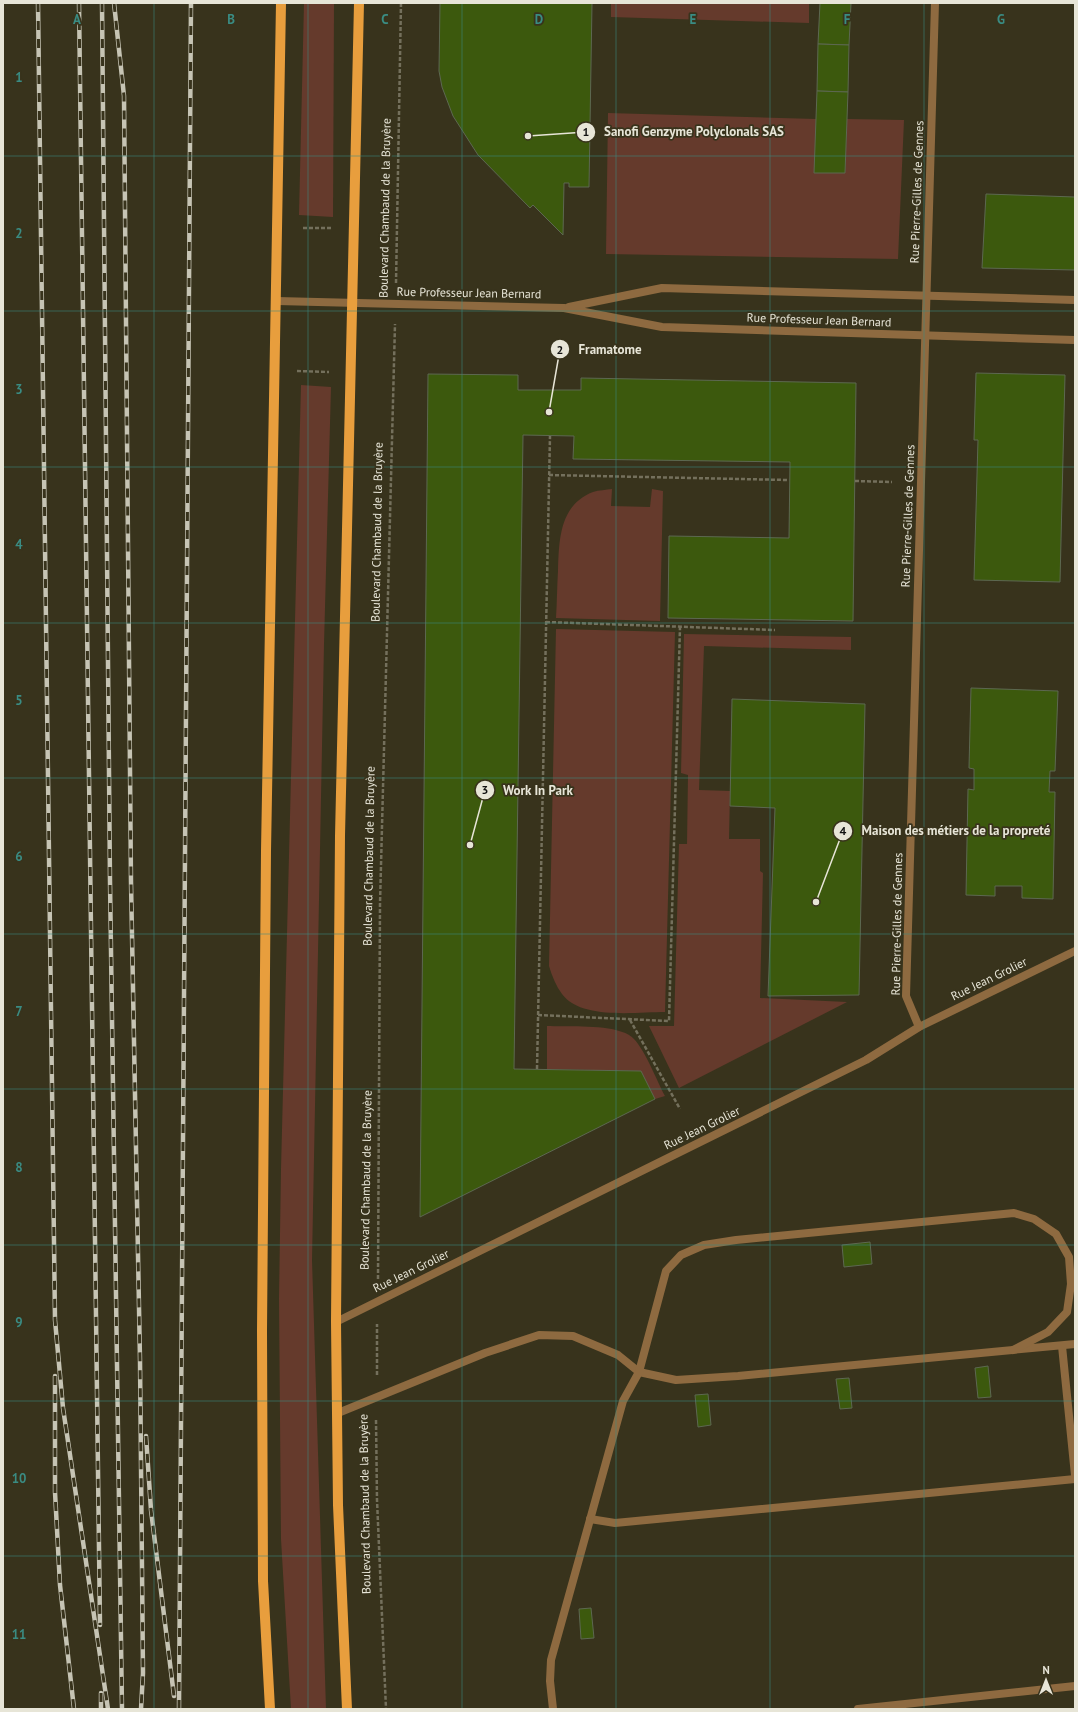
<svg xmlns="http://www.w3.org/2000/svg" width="1078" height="1712" font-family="'PT Sans',sans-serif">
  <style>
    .green { fill: #653a2c }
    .building { fill: #3c590d; stroke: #5d6851 }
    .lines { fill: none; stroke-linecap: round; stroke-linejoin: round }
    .path { stroke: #74705c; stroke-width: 2.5; stroke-dasharray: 4 2; stroke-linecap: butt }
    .lane { stroke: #8e6a40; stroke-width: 8 }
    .street { stroke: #8e6a40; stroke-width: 8 }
    .primary { stroke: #e89e3d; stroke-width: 10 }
    .rail-casing { stroke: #c6c4b4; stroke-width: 4.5 }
    .rail { stroke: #38331c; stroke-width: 3; stroke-dasharray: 9; stroke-linecap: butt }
    .grid { fill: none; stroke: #3a8c83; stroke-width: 1; stroke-opacity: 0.55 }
    .labels { text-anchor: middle; stroke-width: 3.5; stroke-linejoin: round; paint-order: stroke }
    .street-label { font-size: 12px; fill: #e7e5d7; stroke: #38331c }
    .grid-label { font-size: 13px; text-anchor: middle; font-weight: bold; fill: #3a8c83; stroke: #38331c; stroke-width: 3.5; stroke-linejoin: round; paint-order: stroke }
    .leader { fill: none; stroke: #e7e5d7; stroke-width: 1.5 }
    .callout-dot { fill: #e7e5d7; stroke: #38331c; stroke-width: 1.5 }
    .mark-label { font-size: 12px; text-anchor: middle; font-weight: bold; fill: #111 }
    .callout-label { font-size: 13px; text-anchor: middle; font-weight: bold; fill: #e7e5d7; stroke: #38331c; stroke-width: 3.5; stroke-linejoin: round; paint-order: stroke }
  </style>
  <rect width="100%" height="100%" fill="#38331c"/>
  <!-- green -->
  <g class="green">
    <polygon points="304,3 334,3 333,217 299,215"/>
    <polygon points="611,3 809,3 809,23 611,17"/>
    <polygon points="608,113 816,119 815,173 845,173 847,119 904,120 898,259 606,254"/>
    <polygon points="301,385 331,387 324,644 312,1260 326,1709 291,1709 281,1539 279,1299 281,1169"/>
    <path d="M612,489L611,506L650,507L652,489L663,491L660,621L556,618C557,602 557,587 558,571C559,541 559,505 593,492C599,490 606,490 612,489Z"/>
    <path d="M556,629L675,632L665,1012C636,1012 581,1020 562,994C556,986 552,976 549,966Z"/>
    <polygon points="684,634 851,637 851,650 704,646 699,790 730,791 729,839 760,839 760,871 763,873 760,998 847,1002 679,1088 649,1026 674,1026 679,844 687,844 688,775 681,773"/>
    <path d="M547,1026C568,1027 620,1023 634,1039C646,1052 656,1079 665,1096L655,1099L640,1071L547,1069Z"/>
  </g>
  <!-- building -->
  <g class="building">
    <polygon points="440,3 592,3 589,187 569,187 569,183 564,183 563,235 533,205 530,208 478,155 453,116 442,87 439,71"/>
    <polygon points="820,3 851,3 849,45 818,44"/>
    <polygon points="818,44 849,45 848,92 817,91"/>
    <polygon points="817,91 848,92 845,173 814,173"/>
    <polygon points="986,194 1075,197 1075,270 982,268"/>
    <polygon points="976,373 1065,375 1060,582 974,580 978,440 974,440"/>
    <polygon points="428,374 518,375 518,390 581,390 581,378 856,383 853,621 668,618 669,536 789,538 790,462 573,459 574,436 523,435 514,1069 641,1071 655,1099 420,1217"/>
    <polygon points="971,688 1058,691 1055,771 1050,771 1049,792 1055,792 1053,899 1022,898 1022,886 995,886 995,896 966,895 968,789 974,790 974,769 969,768"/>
    <polygon points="732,699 865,704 859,995 768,996 775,808 730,806"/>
    <polygon points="870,1242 872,1264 844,1267 842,1245"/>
    <polygon points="988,1366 991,1397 978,1398 975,1368"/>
    <polygon points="849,1378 852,1408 840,1409 836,1379"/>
    <polygon points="708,1394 711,1425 698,1427 695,1395"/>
    <polygon points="591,1608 594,1638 581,1639 579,1609"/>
  </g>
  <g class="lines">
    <!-- path -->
    <g class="path">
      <polyline points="303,228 333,228"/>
      <polyline points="396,283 401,3"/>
      <polyline points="297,371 329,372"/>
      <polyline points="549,475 787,480"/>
      <polyline points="855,481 892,482"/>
      <polyline points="546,622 775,630"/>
      <polyline points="538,1015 669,1021 680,627"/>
      <polyline points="630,1020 680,1109"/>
      <polyline points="537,1069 550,436"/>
      <polyline points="378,1279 380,904 395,324"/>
      <polyline points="377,1375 377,1324"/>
      <polyline points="376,1420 377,1500 386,1709"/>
    </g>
    <!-- lane -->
    <g class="lane">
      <polyline points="1062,1346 1075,1475"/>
      <polyline points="338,1413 485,1353 539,1335 573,1336 618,1355 639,1372 676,1380 738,1376 1075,1344"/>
      <polyline points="590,1519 615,1523 1075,1479"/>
      <polyline points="553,1709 550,1681 551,1660 623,1401 639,1372 666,1271 681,1255 704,1245 736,1240 1014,1213 1034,1219 1056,1234 1069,1257 1071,1284 1067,1312 1048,1332 1013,1350"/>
      <polyline points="858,1709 1075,1686"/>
    </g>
    <!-- street -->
    <g class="street">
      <polyline points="277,301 564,308 662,327 1075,340"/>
      <polyline points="569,307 662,288 1075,300"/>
      <polyline points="919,1027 906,996 935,3"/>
      <polyline points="336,1322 866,1060 919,1027 1075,951"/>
    </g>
    <!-- primary -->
    <g class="primary">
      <polyline points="270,1709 263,1581 262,1331 266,851 281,3"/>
      <polyline points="347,1709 338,1505 336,1322 340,836 359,3"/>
    </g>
    <!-- rail casing -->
    <g class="rail-casing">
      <g id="rail">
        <polyline points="38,3 55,1320 63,1408 108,1709"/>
        <polyline points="79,3 100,1625"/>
        <polyline points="102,3 110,881 122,1709"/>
        <polyline points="114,3 124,96 131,882 140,1360 143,1673 141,1709"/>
        <polyline points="55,1376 55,1492 60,1585 74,1709"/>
        <polyline points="146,1436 151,1510 174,1696"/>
        <polyline points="101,1693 101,1709"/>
        <polyline points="179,1709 191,3"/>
      </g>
    </g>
    <!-- rail -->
    <use href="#rail" class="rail"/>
  </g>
  <!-- grid -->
  <path class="grid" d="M154,3V1709M308,3V1709M462,3V1709M616,3V1709M770,3V1709M924,3V1709M3,156H1075M3,311H1075M3,467H1075M3,623H1075M3,778H1075M3,934H1075M3,1089H1075M3,1245H1075M3,1401H1075M3,1556H1075"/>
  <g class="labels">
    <!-- street labels -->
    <g class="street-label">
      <text transform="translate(917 192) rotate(-88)" y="4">Rue Pierre-Gilles de Gennes</text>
      <text transform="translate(385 208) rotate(-89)" y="4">Boulevard Chambaud de la Bruyère</text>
      <text transform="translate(469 293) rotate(1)" y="4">Rue Professeur Jean Bernard</text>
      <text transform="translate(819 320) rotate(2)" y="4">Rue Professeur Jean Bernard</text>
      <text transform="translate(908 516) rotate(-88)" y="4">Rue Pierre-Gilles de Gennes</text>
      <text transform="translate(377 532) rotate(-89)" y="4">Boulevard Chambaud de la Bruyère</text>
      <text transform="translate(369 856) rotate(-89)" y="4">Boulevard Chambaud de la Bruyère</text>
      <text transform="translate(897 924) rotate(-89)" y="4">Rue Pierre-Gilles de Gennes</text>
      <text transform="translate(989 979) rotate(-26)" y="4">Rue Jean Grolier</text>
      <text transform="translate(702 1128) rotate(-26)" y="4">Rue Jean Grolier</text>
      <text transform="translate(366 1180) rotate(-89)" y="4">Boulevard Chambaud de la Bruyère</text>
      <text transform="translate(411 1271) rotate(-26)" y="4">Rue Jean Grolier</text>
      <text transform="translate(365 1504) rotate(-91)" y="4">Boulevard Chambaud de la Bruyère</text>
    </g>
  </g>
  <g class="grid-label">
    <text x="77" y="24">A</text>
    <text x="231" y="24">B</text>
    <text x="385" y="24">C</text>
    <text x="539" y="24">D</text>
    <text x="693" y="24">E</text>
    <text x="847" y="24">F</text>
    <text x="1001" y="24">G</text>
    <text x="19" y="82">1</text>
    <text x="19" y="238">2</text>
    <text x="19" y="394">3</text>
    <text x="19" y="549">4</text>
    <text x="19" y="705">5</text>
    <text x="19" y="861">6</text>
    <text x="19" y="1016">7</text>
    <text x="19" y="1172">8</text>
    <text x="19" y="1327">9</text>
    <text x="19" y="1483">10</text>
    <text x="19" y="1639">11</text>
  </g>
  <!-- callouts -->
  <path class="leader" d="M528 136L586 132M549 412L560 349M470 845L485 790M816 902L843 831"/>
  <g class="callout-dot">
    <circle cx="528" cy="136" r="4"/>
    <circle cx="549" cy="412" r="4"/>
    <circle cx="470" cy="845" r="4"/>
    <circle cx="816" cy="902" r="4"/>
    <circle cx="586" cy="132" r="10"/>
    <circle cx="560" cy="349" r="10"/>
    <circle cx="485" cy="790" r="10"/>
    <circle cx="843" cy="831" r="10"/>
  </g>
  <g class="mark-label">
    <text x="586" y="136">1</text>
    <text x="560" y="354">2</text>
    <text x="485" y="794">3</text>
    <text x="843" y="835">4</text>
  </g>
  <g class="callout-label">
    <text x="694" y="136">Sanofi Genzyme Polyclonals SAS</text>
    <text x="610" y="354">Framatome</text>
    <text x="538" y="795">Work In Park</text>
    <text x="956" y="835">Maison des métiers de la propreté</text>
  </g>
  <!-- border -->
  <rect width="1078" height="1712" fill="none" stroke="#e7e5d7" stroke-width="8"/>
  <!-- north arrow -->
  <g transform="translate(1046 1680)" stroke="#38331c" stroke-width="3" paint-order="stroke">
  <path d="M0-3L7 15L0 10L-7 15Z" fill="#e7e5d7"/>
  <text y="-6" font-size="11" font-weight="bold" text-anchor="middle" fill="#e7e5d7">N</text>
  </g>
</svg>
